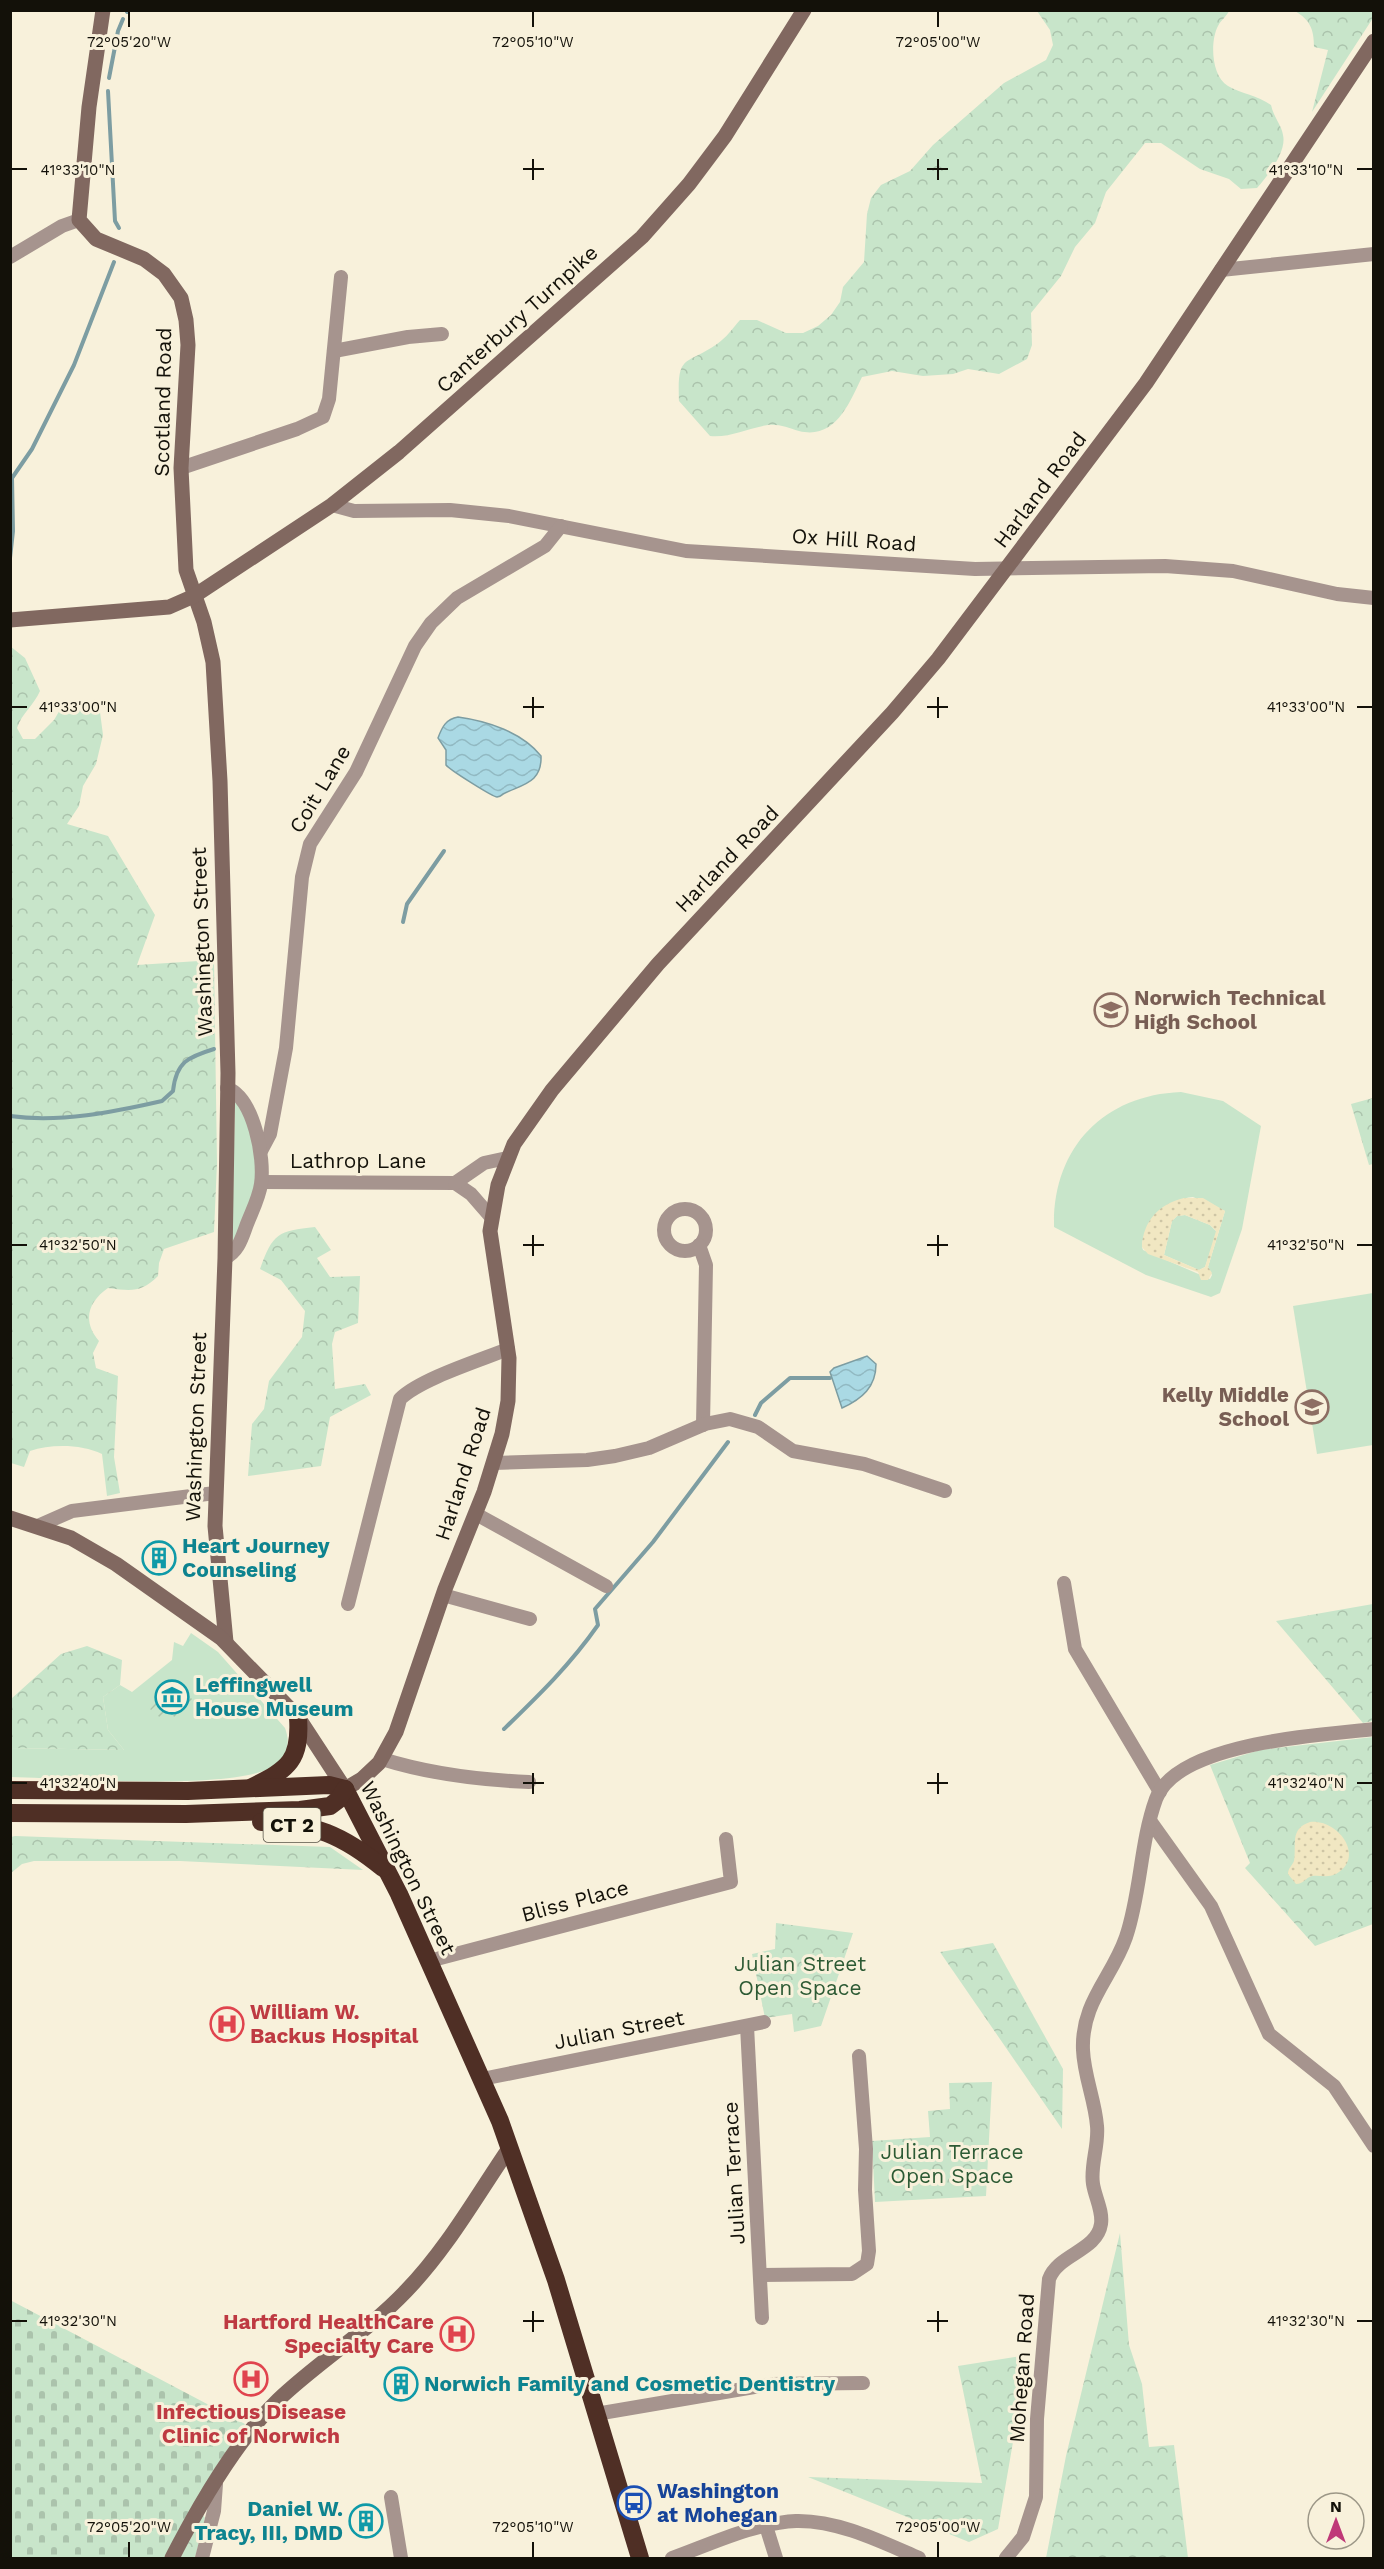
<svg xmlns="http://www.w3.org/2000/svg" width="1384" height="2569" font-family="'Work Sans',sans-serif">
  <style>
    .grass { fill: #c8e5ca; fill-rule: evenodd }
    .forest { fill: url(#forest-crowns) }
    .sand { fill: url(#sand-dots); fill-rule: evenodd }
    .cemetery { fill: url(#cemetery-stones) }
    .garden { fill: url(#garden-furrows) }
    .water { fill: url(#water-waves); stroke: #7d9da2; stroke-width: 1.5 }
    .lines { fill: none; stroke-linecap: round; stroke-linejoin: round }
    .stream { stroke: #7d9da2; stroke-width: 4 }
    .street { stroke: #a6948e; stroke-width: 14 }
    .secondary { stroke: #816860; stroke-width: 15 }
    .highway { stroke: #4f2f25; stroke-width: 18 }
    .ticks { fill: none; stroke: #131109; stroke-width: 2 }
    .labels { text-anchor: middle; stroke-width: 6; stroke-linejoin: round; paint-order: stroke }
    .shield { fill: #f8f1db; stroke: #585448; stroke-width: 1.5 }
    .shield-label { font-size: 20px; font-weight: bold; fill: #131109 }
    .street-label { font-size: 21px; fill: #131109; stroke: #f8f1db }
    .education-label { font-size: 21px; font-weight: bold; fill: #785e54; stroke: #f8f1db; text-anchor: start }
    .culture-label { font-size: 21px; font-weight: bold; fill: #0d838f; stroke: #f8f1db; text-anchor: start }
    .park-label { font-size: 21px; fill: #2c5a34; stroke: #f8f1db }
    .health-label { font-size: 21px; font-weight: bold; fill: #be3a42; stroke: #f8f1db; text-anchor: start }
    .transit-label { font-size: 21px; font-weight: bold; fill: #164399; stroke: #f8f1db; text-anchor: start }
    .ticks-label { font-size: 15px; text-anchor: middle; fill: #131109; stroke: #f8f1db; stroke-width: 6; stroke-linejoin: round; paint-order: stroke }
  </style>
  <defs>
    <pattern id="forest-crowns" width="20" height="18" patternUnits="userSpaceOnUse" patternTransform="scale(1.5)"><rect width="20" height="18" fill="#c8e5ca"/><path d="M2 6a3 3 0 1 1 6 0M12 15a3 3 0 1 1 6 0" fill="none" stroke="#abc3ac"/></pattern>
    <pattern id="sand-dots" width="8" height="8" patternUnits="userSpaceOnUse" patternTransform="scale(1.5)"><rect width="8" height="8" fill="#f1e7c2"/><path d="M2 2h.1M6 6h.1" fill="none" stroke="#cec5a5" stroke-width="1.8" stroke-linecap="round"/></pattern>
    <pattern id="cemetery-stones" width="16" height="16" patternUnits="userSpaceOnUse" patternTransform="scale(1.5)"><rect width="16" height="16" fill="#c8e5ca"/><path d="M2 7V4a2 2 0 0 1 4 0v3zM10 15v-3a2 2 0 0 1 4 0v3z" fill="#abc3ac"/></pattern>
    <pattern id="garden-furrows" width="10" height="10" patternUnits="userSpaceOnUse" patternTransform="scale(1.5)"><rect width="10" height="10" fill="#c8e5ca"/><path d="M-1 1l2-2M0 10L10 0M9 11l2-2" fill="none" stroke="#abc3ac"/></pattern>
    <pattern id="water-waves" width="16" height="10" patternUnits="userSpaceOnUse" patternTransform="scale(1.5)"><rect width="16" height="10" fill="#aad9e4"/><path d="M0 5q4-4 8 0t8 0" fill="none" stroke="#91b9c2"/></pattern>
  </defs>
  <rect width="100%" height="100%" fill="#f8f1db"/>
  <!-- grass -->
  <g class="grass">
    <path d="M1181,1092L1223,1101L1261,1126L1242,1229L1220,1293L1211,1297L1146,1275L1054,1227V1223C1054,1147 1104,1095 1181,1092ZM1193,1197L1225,1211L1208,1267L1212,1275L1210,1279L1143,1250L1142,1247C1143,1221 1168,1199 1193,1197Z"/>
    <path d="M238,1099C244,1115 253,1132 256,1149C261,1182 247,1215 232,1243L235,1100Z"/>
    <polygon points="1185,1215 1210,1225 1217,1232 1205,1267 1199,1270 1164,1255 1172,1221 1177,1216"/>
    <polygon points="1373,1293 1373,1445 1317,1454 1293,1306"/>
    <path d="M191,1633L218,1652L285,1728C291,1744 287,1758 272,1767C232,1791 64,1778 11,1777V1748L124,1750L108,1730L103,1697L120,1685L132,1692L172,1660L174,1642L183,1646Z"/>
  </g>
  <!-- forest -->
  <g class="forest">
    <path d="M1037,11H1229C1227,16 1221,20 1218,26C1210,41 1211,76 1228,86C1242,94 1257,95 1271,105C1274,118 1282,126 1283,135C1287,152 1268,175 1257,188L1241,189L1229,179L1200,169L1161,143H1145L1106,192L1095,223L1075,247L1061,276L1031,313L1032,345L1027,359L999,374L968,369L953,374L923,376L892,371L862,377C849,404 835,440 799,431C788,428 780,424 768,425C748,428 730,438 710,436L679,401C677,353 685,366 717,344C726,338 733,328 740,320H757L786,333H803L818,326L831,315L840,302L843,287L864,262L867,214L871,198L881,185L910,171L933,145L1004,83L1046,60L1053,45L1050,30Z"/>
    <path d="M1295,11H1373V18L1312,112L1328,50L1314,47C1314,29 1310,20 1295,11Z"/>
    <path d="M10,646L25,658L40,691C34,705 22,713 17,728L23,739H35L54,720L64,703L84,701L100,712L103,735L96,764L83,786L79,806L67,824L108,836L155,915L137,965L214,960L217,1163L214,1232L164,1249L159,1263L158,1276C141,1293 131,1291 108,1288C88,1302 82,1321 99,1341L93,1353L96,1368L118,1376L114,1457L120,1493L107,1496L102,1454C81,1444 51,1444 30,1451L24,1467L11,1463Z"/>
    <polygon points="1373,1098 1373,1164 1369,1165 1351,1104"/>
    <path d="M315,1227L331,1250L317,1258L330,1277L360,1276L358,1323L335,1332L332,1344L335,1389L365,1384L371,1395L330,1417L321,1466L248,1476L252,1424L264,1409L269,1381L302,1337L305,1311L281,1280L260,1269C273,1233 278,1231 315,1227Z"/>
    <polygon points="1373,1604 1373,1721 1363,1723 1276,1621"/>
    <polygon points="87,1646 122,1660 120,1685 103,1697 108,1730 124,1750 11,1748 11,1699 61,1654"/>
    <polygon points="1373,1737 1373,1924 1315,1946 1245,1868 1250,1863 1210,1765 1260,1750"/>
    <polygon points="15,1836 330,1847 363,1870 180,1861 34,1861 22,1864 11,1873 11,1837"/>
    <polygon points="776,1923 853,1933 821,2026 794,2032 792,2014 765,2018 752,1954 775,1949"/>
    <polygon points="993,1943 1063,2069 1062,2129 940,1952"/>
    <polygon points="992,2082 986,2196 875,2202 872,2141 930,2137 928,2111 950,2109 949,2083"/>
    <polygon points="1120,2233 1129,2345 1142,2384 1149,2447 1174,2445 1188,2558 1046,2558 1066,2456"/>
    <polygon points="1028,2355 998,2529 969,2542 808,2477 982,2483 958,2366"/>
    <polygon points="203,2515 205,2518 195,2558 180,2558"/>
  </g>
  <!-- sand -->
  <g class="sand">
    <path d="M1184,1198H1203L1225,1211L1208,1267L1212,1273L1208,1280H1201L1198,1272L1148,1254L1142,1247C1143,1221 1159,1204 1184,1198ZM1185,1215L1210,1225L1216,1231L1205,1267L1199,1270L1164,1255L1172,1221L1177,1216Z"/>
    <path d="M1310,1822C1339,1819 1366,1858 1336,1874C1328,1878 1320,1875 1312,1876C1305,1878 1304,1884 1296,1884L1288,1874C1288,1868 1292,1866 1294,1861C1297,1845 1289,1829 1310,1822Z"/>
  </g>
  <!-- cemetery -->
  <polygon class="cemetery" points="10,2300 245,2424 215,2468 165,2558 11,2558"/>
  <!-- garden -->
  <polygon class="garden" points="189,1696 195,1702 178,1720 172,1715 164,1721 150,1709 158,1700 173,1713"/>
  <!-- water -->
  <g class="water">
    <path d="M458,717C487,721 522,732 541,756C542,782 524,784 505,793C500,795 503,796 497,797C493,797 450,770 446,765V750L438,738C442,727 446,719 458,717Z"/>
    <path d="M867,1356L876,1364C876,1387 862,1399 842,1408L830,1372L834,1368Z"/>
  </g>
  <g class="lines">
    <!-- stream -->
    <g class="stream">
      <polyline points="127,12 128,10"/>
      <polyline points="109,78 118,31 123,19"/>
      <polyline points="108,91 115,221 119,228"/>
      <polyline points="10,558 13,531 12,478 32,449 74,365 114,262"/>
      <polyline points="403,922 407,904 444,851"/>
      <path d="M10,1116C60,1123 114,1112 162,1101L173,1091C176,1062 188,1057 214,1049"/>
      <polyline points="755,1415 761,1403 790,1378 830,1378"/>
      <path d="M504,1729C539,1695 570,1665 598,1625L595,1609L653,1542L728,1442"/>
    </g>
    <!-- street -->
    <g class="street">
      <polyline points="10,257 62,226 79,220"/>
      <polyline points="1221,270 1374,254"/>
      <polyline points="334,351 408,337 442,334"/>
      <polyline points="181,468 297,429 323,417 329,399 341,277"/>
      <polyline points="332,505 354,511 450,510 509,516 686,551 975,569 1165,566 1233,571 1337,594 1374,598"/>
      <polyline points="261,1151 270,1134 286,1048 302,877 310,844 356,772 415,646 431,623 457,598 545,546 561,526"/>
      <polyline points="262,1182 455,1183 471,1194 491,1217"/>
      <polyline points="455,1183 484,1163 507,1158"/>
      <circle cx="685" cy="1230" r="21"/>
      <polyline points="699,1245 706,1265 703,1425"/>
      <path d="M225,1258C239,1251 242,1237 247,1224C252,1211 259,1198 261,1184C265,1158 254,1098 227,1088"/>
      <polyline points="493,1463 587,1460 615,1456 649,1448 705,1424 730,1419 758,1427 793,1451 864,1464 945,1491"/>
      <polyline points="476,1514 606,1586"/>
      <polyline points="38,1526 72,1511 215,1493"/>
      <polyline points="1064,1583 1075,1649 1160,1792"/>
      <polyline points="443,1595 530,1619"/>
      <path d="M348,1604L400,1399C420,1379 481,1360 508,1349"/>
      <path d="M382,1759C430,1774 479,1780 529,1782"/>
      <polyline points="1151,1822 1211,1906 1269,2034 1334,2086 1374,2146"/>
      <polyline points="429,1961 731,1882 726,1839"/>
      <polyline points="747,2026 762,2318"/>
      <polyline points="482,2079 764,2022"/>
      <polyline points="760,2275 852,2274 867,2264 869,2251 865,2190 866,2149 859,2056"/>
      <polyline points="596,2414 772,2384 863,2383"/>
      <polyline points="391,2497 401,2558"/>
      <polyline points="766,2526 776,2558"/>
      <polyline points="202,2558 214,2511 216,2484"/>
      <path d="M672,2558C711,2544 754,2523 796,2521C838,2520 882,2542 919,2558"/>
      <path d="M1006,2558L1023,2537L1036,2497L1037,2419L1049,2279C1058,2254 1097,2251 1101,2224C1103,2211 1095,2197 1093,2184C1090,2166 1099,2145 1097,2126C1095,2100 1084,2076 1083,2050C1081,2002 1112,1978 1126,1937C1141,1893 1140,1843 1156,1799C1177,1742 1322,1735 1374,1729"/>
    </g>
    <!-- secondary -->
    <g class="secondary">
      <polyline points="103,10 89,107 79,220 96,239 144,259 164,274 181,298 186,320 188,345 181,468 186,570 204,622 213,662 220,781 228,1073 225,1258 215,1526 226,1642"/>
      <polyline points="10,620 169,607 194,596 332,505 399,452 642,237 689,184 725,136 804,10"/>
      <polyline points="10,1518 71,1538 116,1564 221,1638 298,1717 345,1789 362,1779 379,1763 396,1732 445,1589 484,1492 502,1434 508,1401 509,1358 490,1231 498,1185 514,1144 552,1090 658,964 892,713 938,659 1146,383 1374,41"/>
      <path d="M172,2558C198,2507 237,2440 278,2400C319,2361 367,2332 406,2291C447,2249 477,2195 510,2147"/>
    </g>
    <!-- highway -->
    <g class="highway">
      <path d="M252,1787C289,1769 301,1760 298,1717"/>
      <polyline points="345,1789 399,1894 500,2121 556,2280 640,2558"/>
      <polyline points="10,1790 188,1791 329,1785 345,1789"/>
      <polyline points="10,1813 186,1814 300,1810 330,1806 338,1800 345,1789"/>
      <path d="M261,1822C313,1822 344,1836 383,1868"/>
    </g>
  </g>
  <!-- ticks -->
  <path class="ticks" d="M129,12V27M533,12V27M938,12V27M533,159V180M938,159V180M12,169H27M523,169H544M927,169H948M1357,169H1372M533,697V718M938,697V718M12,707H27M523,707H544M927,707H948M1357,707H1372M533,1235V1256M938,1235V1256M12,1245H27M523,1245H544M927,1245H948M1357,1245H1372M533,1773V1794M938,1773V1794M12,1783H27M523,1783H544M927,1783H948M1357,1783H1372M533,2311V2332M938,2311V2332M12,2321H27M523,2321H544M927,2321H948M1357,2321H1372M129,2542V2557M533,2542V2557M938,2542V2557"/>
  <!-- icons -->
  <defs>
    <g id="school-ring" transform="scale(1.725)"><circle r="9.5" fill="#f8f1db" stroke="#8d6e63" stroke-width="1.5"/><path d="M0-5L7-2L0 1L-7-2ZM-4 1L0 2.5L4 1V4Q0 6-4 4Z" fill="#8d6e63"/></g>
    <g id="building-ring" transform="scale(1.725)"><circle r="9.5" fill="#f8f1db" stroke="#0f9aa8" stroke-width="1.5"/><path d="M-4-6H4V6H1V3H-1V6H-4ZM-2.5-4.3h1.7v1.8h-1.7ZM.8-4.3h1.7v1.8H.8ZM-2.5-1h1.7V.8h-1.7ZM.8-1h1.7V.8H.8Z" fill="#0f9aa8"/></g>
    <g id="museum-ring" transform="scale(1.725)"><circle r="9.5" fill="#f8f1db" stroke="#0f9aa8" stroke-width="1.5"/><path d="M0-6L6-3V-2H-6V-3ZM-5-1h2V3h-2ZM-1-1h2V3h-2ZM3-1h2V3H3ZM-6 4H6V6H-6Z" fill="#0f9aa8"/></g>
    <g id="hospital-ring" transform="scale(1.725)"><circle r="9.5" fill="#f8f1db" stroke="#e0444e" stroke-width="1.5"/><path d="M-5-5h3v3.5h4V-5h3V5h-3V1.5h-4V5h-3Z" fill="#e0444e"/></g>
    <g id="bus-ring" transform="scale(1.725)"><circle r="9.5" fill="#f8f1db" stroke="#1a4fb4" stroke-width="1.5"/><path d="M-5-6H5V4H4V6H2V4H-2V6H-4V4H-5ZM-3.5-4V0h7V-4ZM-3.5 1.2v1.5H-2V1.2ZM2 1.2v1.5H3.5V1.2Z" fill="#1a4fb4"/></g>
  </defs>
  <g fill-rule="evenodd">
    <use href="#school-ring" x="1111" y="1010"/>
    <use href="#school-ring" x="1312" y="1407"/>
    <use href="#building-ring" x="159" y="1558"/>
    <use href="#museum-ring" x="172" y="1697"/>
    <use href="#hospital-ring" x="227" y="2024"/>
    <use href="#hospital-ring" x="457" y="2334"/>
    <use href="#hospital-ring" x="251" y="2379"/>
    <use href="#building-ring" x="401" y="2384"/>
    <use href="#bus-ring" x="634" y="2503"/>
    <use href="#building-ring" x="366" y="2521"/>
  </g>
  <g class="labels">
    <!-- shield labels -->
    <rect class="shield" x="263.5" y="1808" width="57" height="34" rx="4.5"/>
    <g class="shield-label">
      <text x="292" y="1832">CT 2</text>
    </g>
    <!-- street labels -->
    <g class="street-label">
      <text transform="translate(517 319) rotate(-42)" y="7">Canterbury Turnpike</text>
      <text transform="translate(163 402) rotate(-89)" y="7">Scotland Road</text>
      <text transform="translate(1040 490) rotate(-53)" y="7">Harland Road</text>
      <text transform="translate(854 540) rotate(4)" y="7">Ox Hill Road</text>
      <text transform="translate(320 789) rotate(-59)" y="7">Coit Lane</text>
      <text transform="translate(727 859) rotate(-46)" y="7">Harland Road</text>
      <text transform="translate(202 942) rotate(-92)" y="7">Washington Street</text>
      <text x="358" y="1168">Lathrop Lane</text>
      <text transform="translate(196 1427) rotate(-88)" y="7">Washington Street</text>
      <text transform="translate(463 1474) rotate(-72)" y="7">Harland Road</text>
      <text transform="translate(408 1868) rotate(64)" y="7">Washington Street</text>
      <text transform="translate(575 1901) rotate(-15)" y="7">Bliss Place</text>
      <text transform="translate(619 2030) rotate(-11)" y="7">Julian Street</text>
      <text transform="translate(734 2173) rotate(-93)" y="7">Julian Terrace</text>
      <text transform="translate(1022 2368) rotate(-86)" y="7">Mohegan Road</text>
    </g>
    <!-- education labels -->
    <g class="education-label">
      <text x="1134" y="1005">Norwich Technical<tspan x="1134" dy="24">High School</tspan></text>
      <text x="1289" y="1402" text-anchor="end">Kelly Middle<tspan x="1289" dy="24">School</tspan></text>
    </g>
    <!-- culture labels -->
    <g class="culture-label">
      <text x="182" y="1553">Heart Journey<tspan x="182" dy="24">Counseling</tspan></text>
      <text x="195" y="1692">Leffingwell<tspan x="195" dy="24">House Museum</tspan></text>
      <text x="424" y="2391">Norwich Family and Cosmetic Dentistry</text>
      <text x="343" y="2516" text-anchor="end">Daniel W.<tspan x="343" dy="24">Tracy, III, DMD</tspan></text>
    </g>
    <!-- park labels -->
    <g class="park-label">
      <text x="800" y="1971">Julian Street<tspan x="800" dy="24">Open Space</tspan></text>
      <text x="952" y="2159">Julian Terrace<tspan x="952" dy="24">Open Space</tspan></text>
    </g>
    <!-- health labels -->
    <g class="health-label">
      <text x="250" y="2019">William W.<tspan x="250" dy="24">Backus Hospital</tspan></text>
      <text x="434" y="2329" text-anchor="end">Hartford HealthCare<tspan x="434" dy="24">Specialty Care</tspan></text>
      <text x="251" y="2419" text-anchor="middle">Infectious Disease<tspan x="251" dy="24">Clinic of Norwich</tspan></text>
    </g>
    <!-- transit labels -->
    <g class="transit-label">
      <text x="657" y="2498">Washington<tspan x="657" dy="24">at Mohegan</tspan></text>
    </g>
  </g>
  <g class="ticks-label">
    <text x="129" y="47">72°05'20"W</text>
    <text x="533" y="47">72°05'10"W</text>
    <text x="938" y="47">72°05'00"W</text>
    <text x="78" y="175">41°33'10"N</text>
    <text x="1306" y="175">41°33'10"N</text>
    <text x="78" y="712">41°33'00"N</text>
    <text x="1306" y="712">41°33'00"N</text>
    <text x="78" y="1250">41°32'50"N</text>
    <text x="1306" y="1250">41°32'50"N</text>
    <text x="78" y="1788">41°32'40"N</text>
    <text x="1306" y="1788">41°32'40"N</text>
    <text x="78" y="2326">41°32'30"N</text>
    <text x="1306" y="2326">41°32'30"N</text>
    <text x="129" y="2532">72°05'20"W</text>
    <text x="533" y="2532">72°05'10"W</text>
    <text x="938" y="2532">72°05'00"W</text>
  </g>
  <!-- border -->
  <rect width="1384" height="2569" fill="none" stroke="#131109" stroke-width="24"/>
  <!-- north arrow -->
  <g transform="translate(1336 2521)"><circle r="28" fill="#f8f1db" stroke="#9c9787" stroke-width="1.5"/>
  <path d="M0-4.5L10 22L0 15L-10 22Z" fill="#bf3878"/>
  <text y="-9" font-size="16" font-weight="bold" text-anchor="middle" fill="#131109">N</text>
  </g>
</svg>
